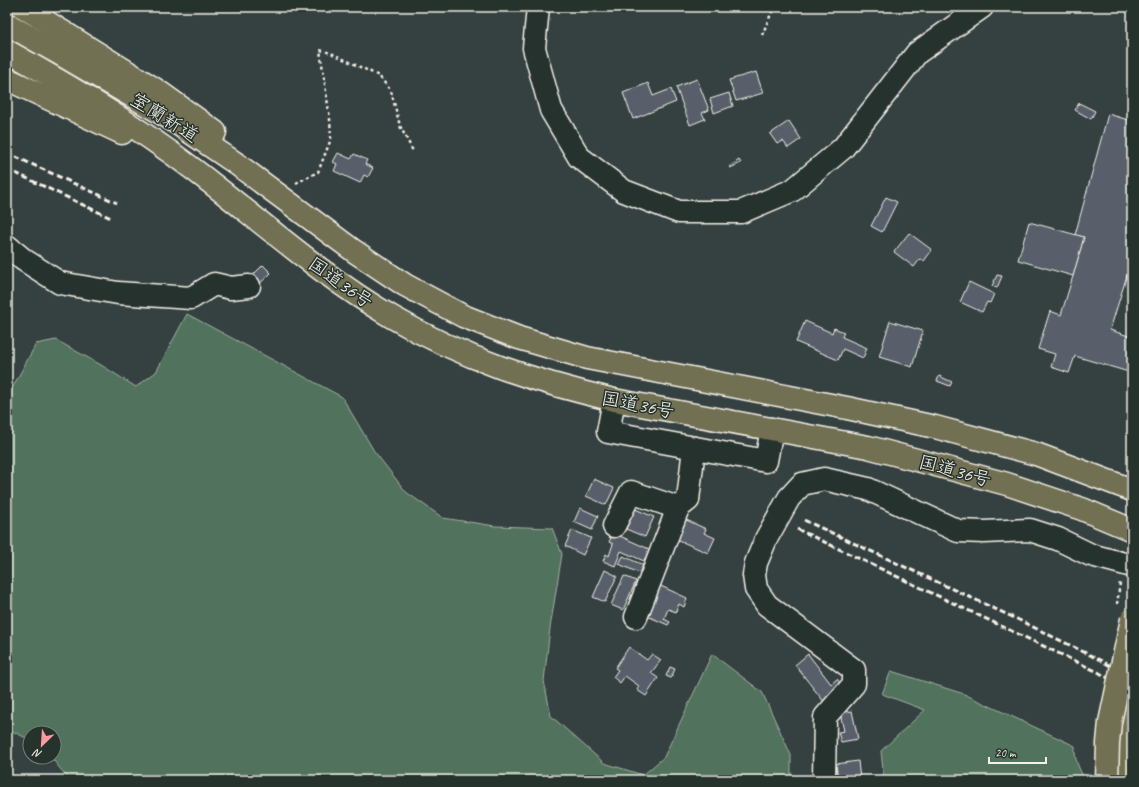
<svg xmlns="http://www.w3.org/2000/svg" width="1139" height="787" font-family="Caveat,'Klee One',sans-serif">
  <style>
    .green { fill: #51725c; stroke: #a2b2a2 }
    .building { fill: #595e6b; stroke: #f4f1e8 }
    .lines { fill: none; stroke-linecap: round; stroke-linejoin: round }
    .minor-casing { stroke: #f4f1e8; stroke-width: 25 }
    .highway-casing { stroke: #f4f1e8; stroke-width: 25 }
    .path { stroke: #f4f1e8; stroke-width: 2.5; stroke-dasharray: 3 3; stroke-linecap: butt }
    .minor { stroke: #26332d; stroke-width: 22 }
    .highway { stroke: #716f52; stroke-width: 22 }
    .rail { stroke: #f4f1e8; stroke-width: 3; stroke-dasharray: 6 3; stroke-linecap: butt }
    .highway-bridge-casing { stroke: #f4f1e8; stroke-width: 25; stroke-linecap: butt }
    .highway-bridge { stroke: #716f52; stroke-width: 22 }
    .labels { text-anchor: middle; stroke-width: 3; stroke-linejoin: round; paint-order: stroke }
    .street-label { font-size: 19px; fill: #f4f1e8; stroke: #26332d }
  </style>
  <rect width="100%" height="100%" fill="#354040"/>
  <filter id="ink" filterUnits="userSpaceOnUse"><feTurbulence type="fractalNoise" baseFrequency=".025" numOctaves="2"/><feDisplacementMap in="SourceGraphic" scale="8" xChannelSelector="R" yChannelSelector="G"/><feConvolveMatrix kernelMatrix="1 2 1 2 8 2 1 2 1" color-interpolation-filters="sRGB"/></filter>
  <g filter="url(#ink)">
    <!-- green -->
    <g class="green">
      <polygon points="187,314 342,397 374,451 406,492 443,518 495,526 552,528 562,554 550,628 544,681 551,716 604,763 643,775 664,757 712,654 762,692 791,755 791,780 69,780 51,757 54,757 54,733 30,733 30,740 16,733 7,731 7,395 9,394 36,344 56,340 101,365 136,387 156,372"/>
      <path d="M891,671L964,694L1075,746C1074,760 1079,768 1085,780H884L881,751L925,710L882,694Z"/>
    </g>
    <!-- building -->
    <g class="building">
      <polygon points="756,72 763,93 736,101 729,80"/>
      <polygon points="697,79 709,110 702,113 705,119 690,125 676,87"/>
      <polygon points="648,83 653,96 671,89 676,102 633,119 623,93"/>
      <polygon points="729,93 733,106 714,113 710,99"/>
      <polygon points="1079,103 1095,111 1091,119 1075,110"/>
      <polygon points="1108,114 1132,121 1132,259 1110,330 1132,337 1132,373 1075,356 1069,373 1051,367 1055,354 1038,349 1050,311 1061,315 1073,276 1084,237 1075,235"/>
      <polygon points="789,121 801,139 788,148 783,141 777,144 770,134"/>
      <polygon points="338,153 351,159 354,154 367,160 365,164 373,168 368,177 364,175 360,183 334,171 337,164 333,162"/>
      <polygon points="739,160 741,163 730,168 729,167"/>
      <polygon points="886,197 897,202 882,232 871,226"/>
      <polygon points="1029,222 1084,237 1073,276 1018,260"/>
      <polygon points="909,233 932,250 924,261 920,259 914,267 894,252"/>
      <polygon points="263,265 271,273 253,290 246,282"/>
      <polygon points="997,275 1002,276 997,288 992,286"/>
      <polygon points="969,282 994,294 990,303 987,302 982,312 960,302"/>
      <polygon points="805,321 832,333 834,328 844,332 842,337 867,348 863,358 843,349 838,360 796,342"/>
      <polygon points="890,321 923,331 912,367 879,357"/>
      <polygon points="939,376 952,382 950,386 937,381"/>
      <polygon points="594,479 614,488 606,505 586,496"/>
      <polygon points="580,508 598,516 592,530 574,522"/>
      <polygon points="635,509 654,517 645,537 626,529"/>
      <polygon points="680,517 706,529 704,533 715,538 708,553 671,537"/>
      <polygon points="572,530 591,538 583,555 565,546"/>
      <polygon points="613,533 649,549 644,561 621,551 615,566 603,561 606,554 609,556 613,544 609,542"/>
      <polygon points="623,556 643,565 639,573 619,564"/>
      <polygon points="605,570 617,576 605,602 593,597"/>
      <polygon points="624,576 636,581 623,610 611,605"/>
      <polygon points="652,582 687,598 684,607 679,604 676,612 668,609 664,619 670,622 668,625 638,612"/>
      <polygon points="629,647 647,660 652,654 661,660 651,673 658,678 646,696 637,690 639,686 625,676 620,683 613,677 618,670 615,668"/>
      <polygon points="808,654 831,684 837,679 844,688 825,703 795,665"/>
      <polygon points="670,667 675,669 671,678 666,676"/>
      <polygon points="852,711 858,739 841,742 838,732 844,731 840,713"/>
      <polygon points="858,761 860,780 838,780 836,764"/>
    </g>
    <g class="lines">
      <!-- minor casing -->
      <g class="minor-casing">
        <g id="minor">
          <polyline points="538,7 534,48 551,110 579,157 624,191 679,212 741,212 793,190 843,148 917,53 982,7"/>
          <polyline points="7,246 24,260 60,283 118,293 191,298 214,284 231,288 249,286"/>
          <polyline points="614,400 608,432 766,461 772,429"/>
          <polyline points="614,526 631,492 678,508"/>
          <polyline points="636,617 678,508 688,500 694,448"/>
          <polyline points="824,780 825,717 854,684 854,670 767,605 756,589 754,575 756,563 766,539 789,498 802,484 824,479 868,489 958,531 984,532 1030,530 1058,539 1091,555 1132,566"/>
        </g>
      </g>
      <!-- highway casing -->
      <g class="highway-casing">
        <g id="highway">
          <polyline points="23,7 155,89 215,132"/>
          <polyline points="7,24 60,54 166,116 234,162 354,251 405,285 463,316 519,338 587,358 847,408 935,427 1036,454 1132,490"/>
          <path d="M7,51C71,87 134,124 193,169C259,219 320,275 392,317C462,358 536,382 614,400L868,447L1007,484L1082,509L1132,530"/>
          <polyline points="7,79 122,133"/>
          <polyline points="1127,780 1129,716 1132,699"/>
        </g>
      </g>
      <!-- path -->
      <g class="path">
        <polyline points="762,35 774,7"/>
        <polyline points="296,183 318,172 331,139 330,119 320,50 331,53 379,76 391,91 400,126 413,151"/>
        <polyline points="1117,604 1120,583"/>
      </g>
      <!-- minor -->
      <use href="#minor" class="minor"/>
      <!-- highway -->
      <use href="#highway" class="highway"/>
      <!-- rail -->
      <g class="rail">
        <polyline points="7,153 117,203"/>
        <polyline points="7,169 111,218"/>
        <polyline points="804,520 1019,620 1102,661 1132,679"/>
        <polyline points="797,529 1098,672 1132,692"/>
      </g>
      <!-- highway-bridge casing -->
      <g class="highway-bridge-casing">
        <polyline id="highway-bridge" points="1107,780 1108,743 1110,722 1132,619"/>
      </g>
      <!-- highway-bridge -->
      <use href="#highway-bridge" class="highway-bridge"/>
    </g>
  </g>
  <g class="labels">
    <!-- street labels -->
    <g class="street-label">
      <text transform="translate(165 117) rotate(32)" y="7">室蘭新道</text>
      <text transform="translate(341 282) rotate(35)" y="7">国道36号</text>
      <text transform="translate(638 404) rotate(11)" y="7">国道36号</text>
      <text transform="translate(955 470) rotate(15)" y="7">国道36号</text>
    </g>
  </g>
  <!-- margin -->
  <rect width="1139" height="787" fill="none" stroke="#26332d" stroke-width="24"/>
  <rect x="12" y="12" width="1115" height="763" fill="none" stroke="#f4f1e8" stroke-width="1.5" filter="url(#ink)"/>
  <!-- north arrow -->
  <g transform="translate(42 745) rotate(205)"><circle r="19" fill="#26332d" stroke="#787f78"/>
  <path d="M0-3L7 15L0 10L-7 15Z" fill="#ff9aa2"/>
  <text y="-6" font-size="11" font-weight="bold" text-anchor="middle" fill="#f4f1e8">N</text>
  </g>
  <!-- scale -->
  <path d="M989 757v6h57v-6" fill="none" stroke="#f4f1e8" stroke-width="2"/>
  <text x="995" y="757" font-size="12" fill="#f4f1e8" stroke="#26332d" stroke-width="3" paint-order="stroke">20 m</text>
</svg>
